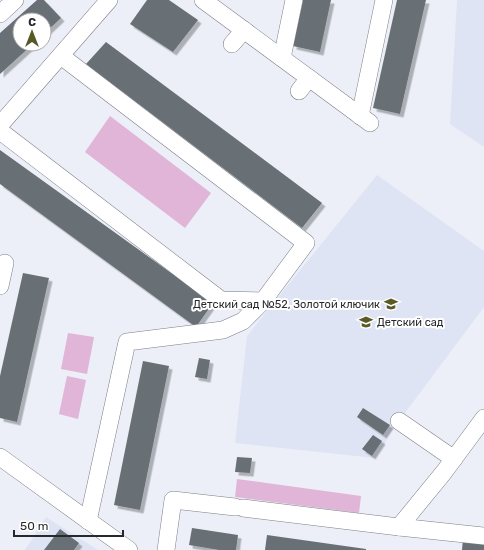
<svg xmlns="http://www.w3.org/2000/svg" width="484" height="550" font-family="Rubik,sans-serif">
  <style>
    .built { fill: #dee4f3 }
    .green { fill: #e0b5d7 }
    .building { fill: #697075; filter: url(#shadow) }
    .lines { fill: none; stroke-linecap: round; stroke-linejoin: round }
    .minor-casing { stroke: #7c7f86; stroke-width: 18 }
    .minor { stroke: #fff; stroke-width: 17 }
    .labels { text-anchor: middle; stroke-width: 4; stroke-linejoin: round; paint-order: stroke }
    .poi-label { font-size: 11px; fill: #27282b; stroke: #fff; text-anchor: end }
  </style>
  <defs>
    <filter id="shadow"><feDropShadow dx="3.5" dy="3.5" stdDeviation="0" flood-color="#0004"/></filter>
  </defs>
  <rect width="100%" height="100%" fill="#eceff8"/>
  <!-- built -->
  <g class="built">
    <polygon points="457,0 484,0 484,147 450,124"/>
    <polygon points="377,175 484,251 484,307 399,421 375,458 235,443 247,336"/>
    <polygon points="46,517 98,550 25,550"/>
  </g>
  <!-- green -->
  <g class="green">
    <polygon points="110,116 211,193 185,228 85,152"/>
    <polygon points="68,333 94,337 87,374 61,369"/>
    <polygon points="67,376 86,380 78,419 59,414"/>
    <polygon points="237,479 361,496 359,513 235,497"/>
  </g>
  <!-- building -->
  <g class="building">
    <polygon points="37,0 44,0 61,18 44,34 44,20 20,20 20,44 33,44 0,74 0,33"/>
    <polygon points="147,0 169,0 198,20 173,52 130,24"/>
    <polygon points="303,0 331,0 320,52 293,46"/>
    <polygon points="397,0 426,0 400,114 373,108"/>
    <polygon points="106,42 322,203 302,228 86,64"/>
    <polygon points="0,150 213,303 196,327 0,184"/>
    <polygon points="23,273 49,278 17,422 0,418 0,376"/>
    <polygon points="199,358 210,360 207,379 195,377"/>
    <polygon points="143,361 169,366 140,510 114,505"/>
    <polygon points="363,408 390,425 383,435 357,417"/>
    <polygon points="373,435 382,441 372,456 362,449"/>
    <polygon points="237,457 252,458 250,473 235,472"/>
    <polygon points="192,528 238,535 236,550 219,550 189,545"/>
    <polygon points="60,529 79,543 74,550 44,550"/>
    <polygon points="267,535 366,549 366,550 265,550"/>
    <polygon points="463,539 484,542 484,550 462,550"/>
  </g>
  <g class="lines">
    <!-- minor casing -->
    <g class="minor-casing">
      <g id="minor">
        <polyline points="203,0 370,123"/>
        <polyline points="0,14 15,0"/>
        <polyline points="232,44 244,30"/>
        <polyline points="61,56 306,243 263,301 243,321 223,330 127,342 88,521"/>
        <polyline points="282,58 294,0"/>
        <polyline points="299,91 309,78"/>
        <polyline points="360,116 384,0"/>
        <polyline points="0,125 109,0"/>
        <polyline points="0,131 221,300 263,301"/>
        <polyline points="0,286 5,263"/>
        <polyline points="484,418 444,472 399,527 484,536"/>
        <polyline points="399,421 454,459"/>
        <polyline points="0,457 129,550"/>
        <polyline points="243,508 399,527"/>
        <polyline points="166,550 173,500 235,507"/>
      </g>
    </g>
    <!-- minor -->
    <use href="#minor" class="minor"/>
  </g>
  <!-- icons -->
  <defs>
    <g id="school-bare" transform="scale(1.08)"><path d="M0-5L7-2L0 1L-7-2ZM-4 1L0 2.5L4 1V4Q0 6-4 4Z" fill="#595926" stroke="#fff" stroke-width="2.5" paint-order="stroke"/></g>
  </defs>
  <g fill-rule="evenodd">
    <use href="#school-bare" x="391" y="304"/>
    <use href="#school-bare" x="366" y="322"/>
  </g>
  <g class="labels">
    <!-- poi labels -->
    <g class="poi-label">
      <text x="380" y="308">Детский сад №52, Золотой ключик</text>
      <text x="377" y="326" text-anchor="start">Детский сад</text>
    </g>
  </g>
  <!-- north arrow -->
  <g transform="translate(32 32)"><circle r="19" fill="#ffffff" stroke="#a9a9aa"/>
  <path d="M0-3L7 15L0 10L-7 15Z" fill="#595926"/>
  <text y="-6" font-size="11" font-weight="bold" text-anchor="middle" fill="#27282b">С</text>
  </g>
  <!-- scale -->
  <path d="M14 530v6h109v-6" fill="none" stroke="#27282b" stroke-width="2"/>
  <text x="20" y="530" font-size="12" fill="#27282b" stroke="#ffffff" stroke-width="3" paint-order="stroke">50 m</text>
</svg>
